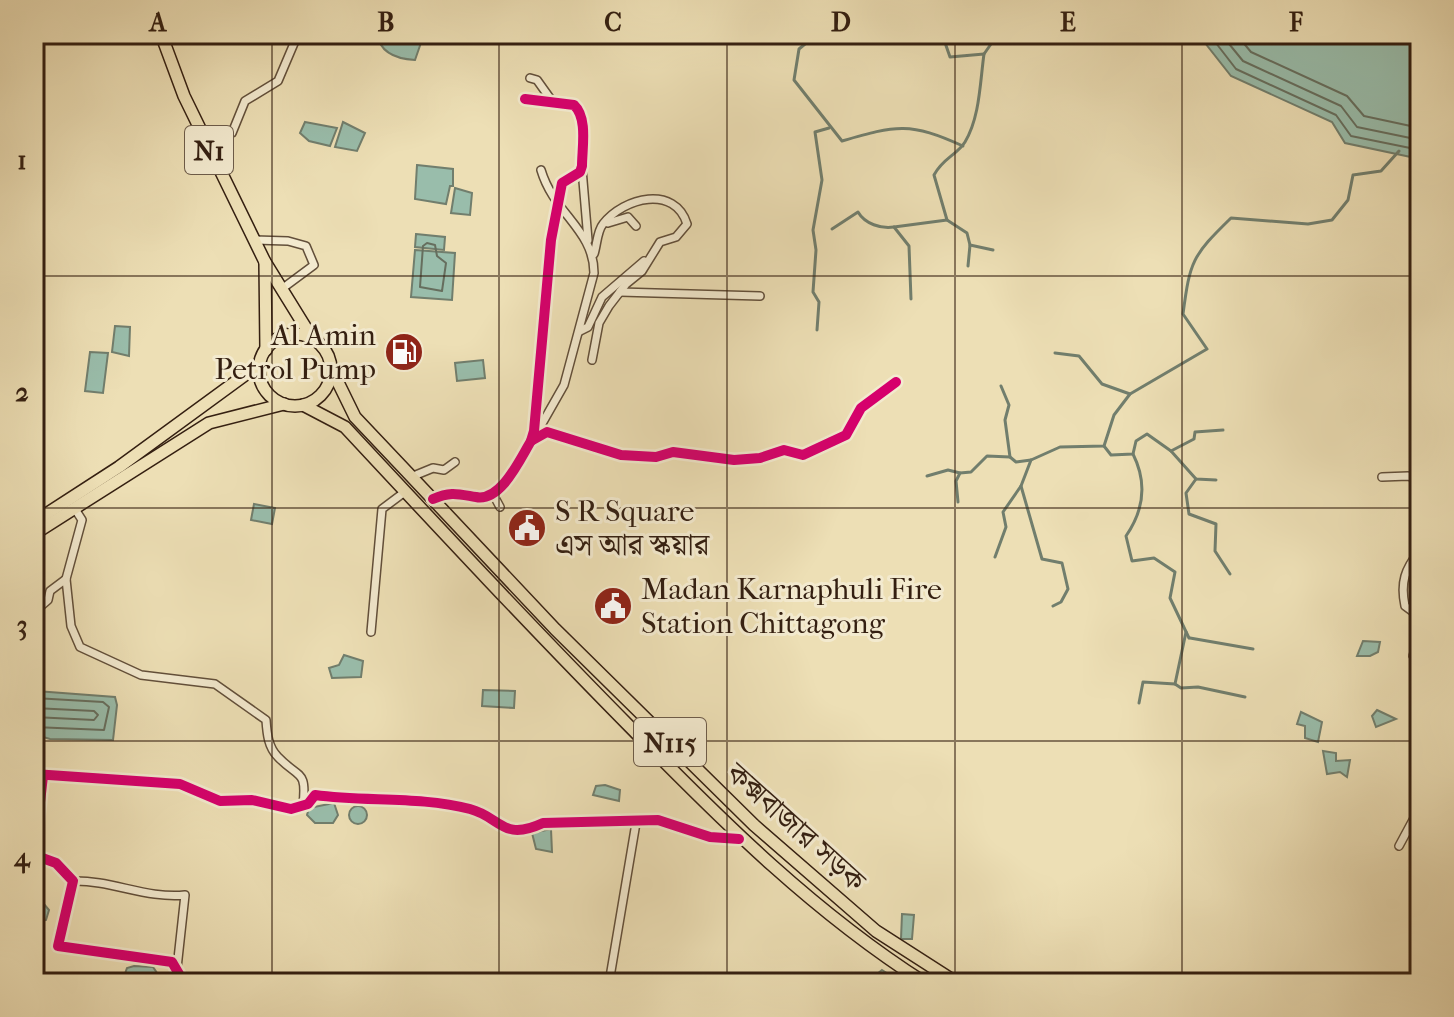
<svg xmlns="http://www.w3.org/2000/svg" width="1454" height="1017" font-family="'IM FELL French Canon','Noto Serif Bengali',serif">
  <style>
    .water { fill: #99bdab; stroke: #717e6d; stroke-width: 2 }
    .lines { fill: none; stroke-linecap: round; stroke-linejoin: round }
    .shore { stroke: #666e5e; stroke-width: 2 }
    .stream { stroke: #717e6d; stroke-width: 3 }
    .minor-casing { stroke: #624f3a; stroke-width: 10 }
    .tertiary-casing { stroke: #624f3a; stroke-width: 11 }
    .trunk-casing { stroke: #341f11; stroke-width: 14 }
    .minor { stroke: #f3eacf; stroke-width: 7 }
    .tertiary { stroke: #f3eacf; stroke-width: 8 }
    .trunk { stroke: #eddfb5; stroke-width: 11 }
    .cycleway-casing { stroke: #f3eacf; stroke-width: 15 }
    .cycleway { stroke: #d6006c; stroke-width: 10 }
    .grid { fill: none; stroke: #341f11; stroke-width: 2; stroke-opacity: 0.55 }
    .labels { text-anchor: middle; stroke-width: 6; stroke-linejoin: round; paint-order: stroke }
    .shield { fill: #f3eacf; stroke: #6d5c4a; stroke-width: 2 }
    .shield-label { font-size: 28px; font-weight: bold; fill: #341f11 }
    .poi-label { font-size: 30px; fill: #341f11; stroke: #f3eacf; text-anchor: start }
    .street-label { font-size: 30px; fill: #341f11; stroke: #f3eacf }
    .neatline { fill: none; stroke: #341f11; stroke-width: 3 }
    .grid-label { font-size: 26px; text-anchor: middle; font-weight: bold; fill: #341f11 }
  </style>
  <rect width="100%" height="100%" fill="#eddfb5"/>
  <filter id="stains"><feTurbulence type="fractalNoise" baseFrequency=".0025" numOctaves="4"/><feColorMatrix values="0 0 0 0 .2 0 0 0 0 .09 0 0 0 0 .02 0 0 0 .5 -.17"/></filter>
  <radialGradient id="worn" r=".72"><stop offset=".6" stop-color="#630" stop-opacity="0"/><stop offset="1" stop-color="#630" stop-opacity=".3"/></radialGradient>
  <!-- water -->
  <g class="water">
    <path d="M377,34H424L415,60C397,59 380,53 377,34Z"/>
    <polygon points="1198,34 1420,34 1420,159 1345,143 1332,122 1231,76"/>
    <polygon points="305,122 337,128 330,146 309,141 300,133"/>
    <polygon points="343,122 365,133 357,151 335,147"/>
    <polygon points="417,165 453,169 453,186 450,186 446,204 415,199"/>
    <polygon points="455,188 472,193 470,215 451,213"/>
    <polygon points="416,234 445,237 444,250 415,247"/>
    <polygon points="415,250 455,253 452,300 411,297"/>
    <polygon points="115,326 130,327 129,356 112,352"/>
    <polygon points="90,352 108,353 103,393 85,391"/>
    <polygon points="483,360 485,378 457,381 455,363"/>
    <polygon points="254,504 275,508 272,524 251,520"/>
    <polygon points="1363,641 1380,642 1378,652 1370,656 1357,656"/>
    <polygon points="344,655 363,661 361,677 332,678 329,668 339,665"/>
    <polygon points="483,690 515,691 514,708 482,706"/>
    <polygon points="36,691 115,697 117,705 113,740 50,739 36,735"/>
    <polygon points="1377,710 1396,719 1376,727 1372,716"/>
    <polygon points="1301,712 1322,722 1318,742 1305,738 1305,726 1297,724"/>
    <polygon points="1323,751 1336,753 1336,761 1350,760 1347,777 1340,772 1327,774"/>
    <polygon points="605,785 620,790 619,801 593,795 596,786"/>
    <polygon points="334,803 338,815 333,823 315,823 307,815 309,808"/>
    <circle cx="358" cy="815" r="9"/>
    <polygon points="551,829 552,852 536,849 532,833"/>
    <polygon points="38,897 49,910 46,920 34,923 34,900"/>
    <polygon points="902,914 914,915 912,939 901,939"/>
    <polygon points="134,966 153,967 157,973 154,983 122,982 127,968"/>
    <polygon points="882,970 901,982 902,983 866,983"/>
  </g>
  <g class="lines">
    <!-- shore -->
    <g class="shore">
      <polyline points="1209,34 1236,69 1336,115 1351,136 1420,150"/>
      <polyline points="1221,34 1243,61 1341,106 1357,127 1420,140"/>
      <polyline points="1236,34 1251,52 1347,96 1364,116 1420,128"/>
      <polygon points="427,243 435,245 437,256 446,263 442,291 420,287 423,246"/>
      <polyline points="34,698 103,702 109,707 104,730 34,727"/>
      <polyline points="34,708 94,711 98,715 94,720 34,717"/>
    </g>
    <!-- stream -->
    <g class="stream">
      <path d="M817,34L799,49L794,80L842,141C897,125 910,122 963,146"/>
      <polyline points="1008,34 1012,35"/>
      <polyline points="984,54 998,34"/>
      <polyline points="947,220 967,233 970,245 968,266"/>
      <path d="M832,229L858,212C865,224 881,229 894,227"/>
      <polyline points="970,245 993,250"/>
      <path d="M911,299L909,246L894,227L947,220L934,175C943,158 957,155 965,142C980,117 980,82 984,54L950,57L942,34"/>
      <polyline points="817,330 819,302 813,292 816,250 813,230 822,180 815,132 829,128"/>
      <polyline points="1055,353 1079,356 1102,384 1130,394"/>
      <path d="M1001,386L1009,405L1005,420L1010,457L1016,462L1031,460L1060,447L1104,446L1114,415L1130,394L1207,349L1183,314C1190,261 1192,256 1231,218L1308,224L1332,220L1348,200L1353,175L1381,171L1399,151"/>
      <polyline points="1104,446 1111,455 1133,454 1136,441 1147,434 1171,451 1196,479 1216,480"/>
      <polyline points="1171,451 1194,439 1195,432 1223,430"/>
      <path d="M1133,454C1147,482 1144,510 1126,536L1132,561L1154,558L1175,572L1170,598L1189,638"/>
      <polyline points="927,476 948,470 960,473"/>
      <polyline points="1196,479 1186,493 1189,514 1216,524 1215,551 1230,574"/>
      <polyline points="1021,486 1042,559 1062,563 1068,589 1061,602 1053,606"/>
      <polyline points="958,502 956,481 960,473 971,472 987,456 1010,457"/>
      <polyline points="995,557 1006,527 1003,512 1021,486 1031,460"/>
      <polyline points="1190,638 1253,649"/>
      <polyline points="1175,684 1181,688 1198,687 1245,697"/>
      <polyline points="1139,703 1143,682 1175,684 1186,632"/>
    </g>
    <!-- minor casing -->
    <g class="minor-casing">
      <g id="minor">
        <polyline points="530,78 537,80 552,101"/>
        <polyline points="206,144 232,133 245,101 278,81 298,34"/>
        <polyline points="582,169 588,240"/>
        <polyline points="608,223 628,217 636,226"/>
        <polyline points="255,240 288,241 306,246 314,265 283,288"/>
        <polyline points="620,292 760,296"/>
        <polyline points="580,331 588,327 602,297 644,261"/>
        <path d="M592,360L599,323L609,306L626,284L642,271L660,242L676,237L687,224C675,185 624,197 603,224C597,231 597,245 594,254"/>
        <path d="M535,436L564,385L594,273C594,230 554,214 541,170"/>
        <polyline points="411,477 433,468 444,470 455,462"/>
        <polyline points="1382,477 1408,476 1420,480"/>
        <polyline points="493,494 500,507"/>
        <path d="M433,499C451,491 458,494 476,497C501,502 520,459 531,441L534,431L551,240L562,183L580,172L582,166C582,148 588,118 574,105L525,99"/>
        <path d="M1420,550C1405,569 1400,582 1405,606L1420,617"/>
        <polyline points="66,579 82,520 75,509"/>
        <path d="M34,612L48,600L50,591L66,579L71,626L80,647L141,675L215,684L266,720C267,734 268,747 278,757C299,779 307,769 303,805"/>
        <polyline points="371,632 382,509 406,491"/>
        <polyline points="1420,634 1413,656 1420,663"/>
        <path d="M34,774L180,784L220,801L252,800L291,809L308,804L315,795C366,802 420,796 470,809C501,817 502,842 543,823L658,820L710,837L739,839"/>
        <polyline points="43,776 34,855 56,863 73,881 58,946 172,962 179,974 179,983"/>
        <polyline points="1399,846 1420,807"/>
        <path d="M73,881C111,880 147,899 185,895L177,968"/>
        <polyline points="609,983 636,823"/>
      </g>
    </g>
    <!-- tertiary casing -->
    <g class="tertiary-casing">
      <polyline id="tertiary" points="531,441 547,432 621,455 656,457 673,452 734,460 760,458 784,450 803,455 846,435 861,408 896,382"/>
    </g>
    <!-- trunk casing -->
    <g class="trunk-casing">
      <g id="trunk">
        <polyline points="161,34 184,96 265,262 312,338"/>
        <polyline points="265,262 266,350"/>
        <circle cx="295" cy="370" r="36"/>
        <polyline points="331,368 355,417 408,473 555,629 754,825 876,931 957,983"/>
        <path d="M303,405L345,427C440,529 535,631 633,730C724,823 815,913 925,983"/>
        <polyline points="34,522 119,467 260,364"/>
        <polyline points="34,534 209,423 284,404"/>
      </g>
    </g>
    <!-- minor -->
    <use href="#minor" class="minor"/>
    <!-- tertiary -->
    <use href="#tertiary" class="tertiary"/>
    <!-- trunk -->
    <use href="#trunk" class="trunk"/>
    <!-- cycleway casing -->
    <g class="cycleway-casing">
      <g id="cycleway">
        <polyline points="531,441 547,432 621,455 656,457 673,452 734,460 760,458 784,450 803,455 846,435 861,408 896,382"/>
        <path d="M433,499C451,491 458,494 476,497C501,502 520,459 531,441L534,431L551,240L562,183L580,172L582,166C582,148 588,118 574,105L525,99"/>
        <path d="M34,774L180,784L220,801L252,800L291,809L308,804L315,795C366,802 420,796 470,809C501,817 502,842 543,823L658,820L710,837L739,839"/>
        <polyline points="43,776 34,855 56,863 73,881 58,946 172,962 179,974 179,983"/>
      </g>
    </g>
    <!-- cycleway -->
    <use href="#cycleway" class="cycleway"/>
  </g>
  <!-- grid -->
  <path class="grid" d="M272,34V983M499,34V983M727,34V983M955,34V983M1182,34V983M34,276H1420M34,508H1420M34,741H1420"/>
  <!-- icons -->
  <defs>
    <g id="fuel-disc" transform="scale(2)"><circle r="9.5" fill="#8f2418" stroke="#f3eacf"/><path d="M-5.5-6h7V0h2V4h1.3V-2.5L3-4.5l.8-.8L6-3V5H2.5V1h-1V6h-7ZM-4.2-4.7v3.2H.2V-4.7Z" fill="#fff"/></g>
    <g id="civic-disc" transform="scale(2)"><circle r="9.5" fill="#8f2418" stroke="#f3eacf"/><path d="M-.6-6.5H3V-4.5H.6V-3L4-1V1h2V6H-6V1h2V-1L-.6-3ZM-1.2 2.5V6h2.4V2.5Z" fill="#fff"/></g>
  </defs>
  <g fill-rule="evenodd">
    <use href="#fuel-disc" x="404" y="352"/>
    <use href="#civic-disc" x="527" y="528"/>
    <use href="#civic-disc" x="613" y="606"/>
  </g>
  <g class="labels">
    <!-- shield labels -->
    <g class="shield">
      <rect x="185" y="126" width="48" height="48" rx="6"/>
      <rect x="634" y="718" width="72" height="48" rx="6"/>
    </g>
    <g class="shield-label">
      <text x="209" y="160">N1</text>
      <text x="670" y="752">N115</text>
    </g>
    <!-- poi labels -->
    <g class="poi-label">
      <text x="376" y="345" text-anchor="end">Al Amin<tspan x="376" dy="34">Petrol Pump</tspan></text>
      <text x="555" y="521">S R Square<tspan x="555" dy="34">এস আর স্কয়ার</tspan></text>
      <text x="641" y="599">Madan Karnaphuli Fire<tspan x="641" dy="34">Station Chittagong</tspan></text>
    </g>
    <!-- street labels -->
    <g class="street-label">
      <text transform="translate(796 827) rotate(42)" y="10">কক্সবাজার সড়ক</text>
    </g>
  </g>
  <!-- margin -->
  <rect width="1454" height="1017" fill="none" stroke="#eddfb5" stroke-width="88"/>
  <rect x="44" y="44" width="1366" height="929" class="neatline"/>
  <g class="grid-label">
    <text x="158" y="31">A</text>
    <text x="386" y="31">B</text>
    <text x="613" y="31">C</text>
    <text x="841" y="31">D</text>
    <text x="1068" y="31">E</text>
    <text x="1296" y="31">F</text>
    <text x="22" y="169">1</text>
    <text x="22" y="401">2</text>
    <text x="22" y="634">3</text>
    <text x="22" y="866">4</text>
  </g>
  <rect width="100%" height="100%" filter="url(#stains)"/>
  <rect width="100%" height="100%" fill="url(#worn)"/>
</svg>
